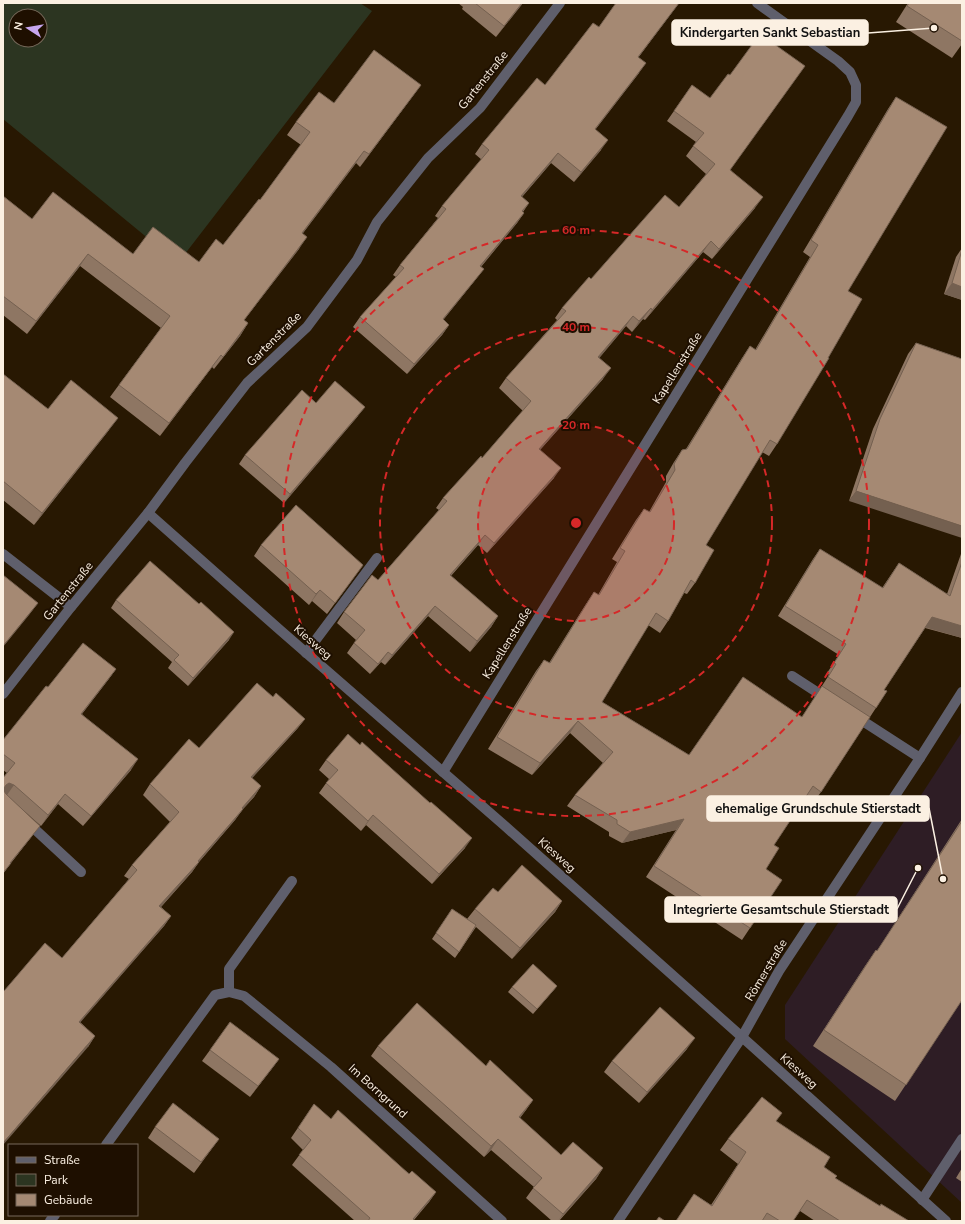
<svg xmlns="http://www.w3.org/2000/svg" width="965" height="1224" font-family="'Nunito Sans',sans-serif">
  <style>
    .education { fill: #2e1d25 }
    .green { fill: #2c3521; fill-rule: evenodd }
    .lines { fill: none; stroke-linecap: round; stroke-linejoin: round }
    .lane { stroke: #5f5f6c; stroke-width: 10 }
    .street { stroke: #5f5f6c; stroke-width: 10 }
    .wall { fill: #8e7663 }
    .shaded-wall { fill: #746050 }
    .building { fill: #a58973; stroke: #746050 }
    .ring { fill: none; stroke: #d62828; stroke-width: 2; stroke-dasharray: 7 5 }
    .labels { text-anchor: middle; stroke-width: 4; stroke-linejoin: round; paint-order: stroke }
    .street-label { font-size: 12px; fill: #fbf0e2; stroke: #1e0f00 }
    .centre { fill: #d62828; stroke: #1e0f00; stroke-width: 2 }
    .ring-label { font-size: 12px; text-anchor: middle; font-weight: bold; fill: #d62828; stroke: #1e0f00; stroke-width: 4; stroke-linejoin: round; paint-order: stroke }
    .leader { fill: none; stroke: #fbf0e2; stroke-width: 1.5 }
    .callout-dot { fill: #fbf0e2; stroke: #1e0f00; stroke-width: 1.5 }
    .callout { fill: #fbf0e2; stroke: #fbf0e2; stroke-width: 1.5 }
    .callout-label { font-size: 13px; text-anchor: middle; font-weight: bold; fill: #111 }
  </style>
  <rect width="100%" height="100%" fill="#281802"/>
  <!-- education -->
  <polygon class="education" points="962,732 962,1203 785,1039 785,1005"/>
  <!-- green -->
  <path class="green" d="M3,3H360L372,11L178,263L3,119ZM16,16H40V40H16Z"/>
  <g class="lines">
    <!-- lane -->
    <g class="lane">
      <polyline points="306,653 377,558"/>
      <polyline points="792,676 829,700"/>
      <polyline points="855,716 920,758"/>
      <polyline points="27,822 81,872"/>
      <polyline points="922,1200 962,1139"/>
    </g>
    <!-- street -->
    <g class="street">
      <polyline points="148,513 280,630 505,826 742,1037 946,1221"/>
      <polyline points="3,554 71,607"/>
      <polyline points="3,694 71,607 148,513 185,463 247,383 307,327 357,260 377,222 428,158 480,108 560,3"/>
      <polyline points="443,772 848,116 856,102 856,85 850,72 838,61 757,3"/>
      <polyline points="229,992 229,969 292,881"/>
      <polyline points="106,1145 215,995 229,992 244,996 331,1067 502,1221"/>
      <polyline points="50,1221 55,1215"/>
      <polyline points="618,1221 742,1037 779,971 920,758 962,692"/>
    </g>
  </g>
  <!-- wall -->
  <g class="wall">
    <polygon points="458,3 523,3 496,37 462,9 463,7"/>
    <polygon points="616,3 679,3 638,58 639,73 595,130 601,150 574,182 551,163 522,197 529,203 523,212 524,213 517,223 481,267 476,279 443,320 449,325 442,335 407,374 353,327 360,317 396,277 393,275 400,265 438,218 435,216 442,206 482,160 475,154 482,144 545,85 599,27"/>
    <polygon points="908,3 962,3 962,44 952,58 896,22"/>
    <polygon points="421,85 360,167 356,163 303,233 299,249 244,320 248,323 240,336 214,369 212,367 160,436 110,397 161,328 80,266 27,334 3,315 3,196 32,219 133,254 199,262 223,245 260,200 301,145 287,135 296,122 334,103"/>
    <polygon points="692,85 731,170 755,208 712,259 703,252 645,320 643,319 632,332 626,326 599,358 603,379 540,450 554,478 487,553 478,545 451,576 498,616 491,627 470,652 428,616 385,665 381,662 370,674 347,653 356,640 337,623 344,612 378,580 439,510 436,508 443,498 482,458 523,411 499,388 506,378 557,320 555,318 562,308 591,279 679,207 706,174 686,156 696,142 667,121"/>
    <polygon points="896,97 848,291 777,444 769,456 762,452 706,545 695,583 687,594 684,593 668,621 660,633 648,625 602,702 689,755 802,717 829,675 827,673 839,655 778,616 813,559 820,549 882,588 899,563 947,594 962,551 962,638 925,628 884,690 887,691 821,792 813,803 805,798 774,845 766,869 750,928 742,940 646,877 676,830 622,843 609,836 609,832 567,806 575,795 603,763 570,733 532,775 488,749 536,671 544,660 549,663 586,604 594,592 598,595 617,562 612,559 636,520 644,509 649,512 666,482 666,476 674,462 682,450 686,449 742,358 750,346 755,350 810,257 803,252 888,109"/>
    <polygon points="962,248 962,300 944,294 956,257"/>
    <polygon points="916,343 962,359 849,501 873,429 908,354"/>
    <polygon points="3,374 48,409 109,430 34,525 3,500"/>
    <polygon points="316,403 358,416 284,503 239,464 245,455"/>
    <polygon points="261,545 363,565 327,614 312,601 309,605 254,556"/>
    <polygon points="116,600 229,640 188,686 168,668 172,662 111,608"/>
    <polygon points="116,669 108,680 82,714 131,770 83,826 58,804 41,826 6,795 32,836 11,863 3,874 3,778 7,773 3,770 3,740 48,687"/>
    <polygon points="273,697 305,719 297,729 252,778 261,786 254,797 243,809 235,820 199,862 192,872 161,907 171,916 164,926 80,1022 95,1036 88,1047 4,991 62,958 129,879 124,876 132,865 170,822 143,795 150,784 199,748"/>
    <polygon points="326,760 465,848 432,884 366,825 361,831 319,793 329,779 319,770"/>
    <polygon points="962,819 962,1000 895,1101 813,1046 865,966 876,950 877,951"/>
    <polygon points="498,892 562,901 555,912 512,959 476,927 455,958 432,939 452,909 467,919 475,909"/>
    <polygon points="557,986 553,991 533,1014 508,992 512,987"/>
    <polygon points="378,1046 486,1066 533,1100 526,1110 520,1118 561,1155 603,1168 596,1179 559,1221 552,1221 526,1198 534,1187 491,1150 484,1157 371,1056"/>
    <polygon points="687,1049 639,1103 604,1072 612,1061"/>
    <polygon points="210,1050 279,1059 250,1097 202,1061"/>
    <polygon points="314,1104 331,1119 436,1192 429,1202 414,1220 415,1221 355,1221 292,1165 303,1150 291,1138"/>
    <polygon points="777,1122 835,1178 879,1206 909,1221 815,1221 800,1211 793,1221 676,1221 694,1194 711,1205 738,1164 720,1150 728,1139"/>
    <polygon points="155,1127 219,1139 194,1173 148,1138"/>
    <polygon points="962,1168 962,1182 956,1178"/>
  </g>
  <!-- shaded-wall -->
  <g class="shaded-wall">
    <polygon points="522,3 523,3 496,37 504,26"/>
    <polygon points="679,3 631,67 638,57"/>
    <polygon points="646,63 639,73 588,139 595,129"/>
    <polygon points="421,85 412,97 360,167 369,154"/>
    <polygon points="608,140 601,150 574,182 581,172"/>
    <polygon points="364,151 356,163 294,245 302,233"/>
    <polygon points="558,153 551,163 514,206 521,196"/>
    <polygon points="763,197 755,208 712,259 719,249"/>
    <polygon points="524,213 517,223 473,276 480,266"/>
    <polygon points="307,237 299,249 235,332 244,320"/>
    <polygon points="711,241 703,252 645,320 652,310"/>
    <polygon points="88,254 80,266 27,334 36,321"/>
    <polygon points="484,269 436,329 443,319"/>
    <polygon points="952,283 962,287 962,300 944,294"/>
    <polygon points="651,308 643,319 632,332 639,321"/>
    <polygon points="633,316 626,326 591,368 598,357"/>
    <polygon points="248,323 240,336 214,369 223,357"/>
    <polygon points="449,325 442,335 407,374 414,364"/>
    <polygon points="221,355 212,367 160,436 169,423"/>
    <polygon points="611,368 603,379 532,459 539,449"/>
    <polygon points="365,407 358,416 284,503 290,494"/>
    <polygon points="118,418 109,430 34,525 42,513"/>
    <polygon points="561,468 554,478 487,553 494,543"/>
    <polygon points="856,491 962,526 962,538 849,501"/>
    <polygon points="485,535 478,545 442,585 450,575"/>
    <polygon points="320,590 312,601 309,605 316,594"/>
    <polygon points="38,603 29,615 3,647 3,646"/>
    <polygon points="435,606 428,616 385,665 392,655"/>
    <polygon points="498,616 491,627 470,652 477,641"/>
    <polygon points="932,617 962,626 962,638 924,627"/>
    <polygon points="234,632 229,640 188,686 193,678"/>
    <polygon points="388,652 381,662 370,674 378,664"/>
    <polygon points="116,669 108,680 74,724 81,714"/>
    <polygon points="305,719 297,729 243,788 251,777"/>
    <polygon points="578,721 570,733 532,775 540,763"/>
    <polygon points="138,759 131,770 83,826 91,816"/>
    <polygon points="9,783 14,785 7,795 3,794 3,789 6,785"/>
    <polygon points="261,786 254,797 234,819 242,808"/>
    <polygon points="65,794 58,804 41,826 48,815"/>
    <polygon points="243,809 235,820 191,871 198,861"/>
    <polygon points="373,815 366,825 361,831 368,821"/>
    <polygon points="684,819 676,830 622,843 630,832"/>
    <polygon points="40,826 32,836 3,873 10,863"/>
    <polygon points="472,838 465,848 432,884 439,874"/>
    <polygon points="199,862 192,872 152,917 159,906"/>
    <polygon points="562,901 555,912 512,959 520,948"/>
    <polygon points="171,916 164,926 72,1032 79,1022"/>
    <polygon points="95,1036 88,1047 3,1145 3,1143"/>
    <polygon points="695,1038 687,1049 639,1103 647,1092"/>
    <polygon points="279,1059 271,1070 250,1097 258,1086"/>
    <polygon points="533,1100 526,1110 512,1127 519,1117"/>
    <polygon points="498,1139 491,1150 484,1157 491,1146"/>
    <polygon points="603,1168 596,1179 558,1221 563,1214"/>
    <polygon points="436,1192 429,1202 412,1221 411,1221"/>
  </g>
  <!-- building -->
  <g class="building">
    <polygon points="475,3 522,3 504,26"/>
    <polygon points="616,3 679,3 638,57 646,63 595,129 608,140 581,172 558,153 521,196 529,203 522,211 524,213 480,266 484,269 443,319 449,325 414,364 360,317 404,268 400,265 446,209 442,206 489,150 482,144 537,78 545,85 593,23 599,27"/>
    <polygon points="909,3 962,3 962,41 907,6"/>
    <polygon points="760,34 805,66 730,170 763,197 719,249 711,241 652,310 651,308 639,321 633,316 598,357 611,368 539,449 561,468 494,543 485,535 450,575 498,616 477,641 435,606 392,655 388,652 378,664 354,643 365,630 344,612 372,575 378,580 447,501 443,498 481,456 482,458 531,401 506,378 566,311 562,308 589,277 591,279 665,195 679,207 715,164 693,146 704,133 674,111 692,85 710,98 728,74 730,75"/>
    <polygon points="374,50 421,85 369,154 364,151 302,233 307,237 244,320 248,323 223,357 221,355 169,423 119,385 170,316 88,254 36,321 3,296 3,196 32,219 53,192 133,254 153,227 199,262 216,239 223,245 259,199 260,200 310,132 296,122 319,92 334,103"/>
    <polygon points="896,97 947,127 848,291 862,299 828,358 829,358 777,444 770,440 706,545 714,550 695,583 691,580 668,621 656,613 602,702 689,755 743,677 802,717 822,686 870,717 821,792 813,786 774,845 779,848 766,869 782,880 750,928 654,866 684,819 630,832 617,824 617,820 575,795 613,752 578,721 540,763 497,737 544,660 550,663 594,592 599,595 625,551 620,548 644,509 650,512 675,470 674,464 682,450 687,449 750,346 756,350 818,245 811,240"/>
    <polygon points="962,250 962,287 952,283"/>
    <polygon points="916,343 962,359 962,526 856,491 880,419"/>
    <polygon points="3,374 48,409 71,380 118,418 42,513 3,481"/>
    <polygon points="335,381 365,407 290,494 245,455 302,390 316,403"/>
    <polygon points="296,505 363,565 335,603 320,590 316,594 261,545"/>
    <polygon points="820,549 883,588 899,563 950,596 962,562 962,626 932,617 884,690 887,691 876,708 828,677 836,664 834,663 846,644 785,606"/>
    <polygon points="150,561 199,604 201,602 234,632 193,678 174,660 179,655 116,600"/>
    <polygon points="3,575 38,603 3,646"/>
    <polygon points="83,643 116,669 81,714 138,759 91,816 65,794 48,815 14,785 9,783 6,785 4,788 4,791 6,794 40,826 10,863 11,863 3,873 3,778 15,763 3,754 3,740 46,686 48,687"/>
    <polygon points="257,683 273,697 276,693 305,719 251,777 261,786 242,808 243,809 198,861 199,862 159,906 171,916 79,1022 95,1036 3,1143 3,991 4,991 45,943 62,958 137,870 132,865 179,812 150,784 189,739 199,748"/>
    <polygon points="348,734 360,745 362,742 430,803 431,802 472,838 439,874 373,815 368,821 326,783 338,770 326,760"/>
    <polygon points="962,821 962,1000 906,1085 824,1030 876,950 877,951"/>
    <polygon points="522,865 562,901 520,948 475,909 493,888 498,892"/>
    <polygon points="452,909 476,925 459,952 436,933"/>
    <polygon points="533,964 557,986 537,1009 512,987"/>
    <polygon points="417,1003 486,1066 490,1060 533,1100 519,1117 561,1155 573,1142 603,1168 563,1214 533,1188 542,1178 498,1139 491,1146 378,1046"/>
    <polygon points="660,1007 695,1038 647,1092 612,1061"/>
    <polygon points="230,1022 279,1059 258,1086 210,1050"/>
    <polygon points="762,1097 782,1113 776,1121 830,1157 824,1167 837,1176 835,1178 880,1206 881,1204 909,1221 840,1221 807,1200 793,1221 780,1221 767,1213 762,1221 676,1221 694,1194 712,1206 746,1152 728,1139"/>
    <polygon points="173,1103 219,1139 201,1162 155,1127"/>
    <polygon points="314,1104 331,1119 338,1110 409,1174 412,1171 436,1192 413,1219 415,1221 368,1221 370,1218 299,1155 311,1140 298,1128"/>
    <polygon points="659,1217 665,1221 656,1221"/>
  </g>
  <!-- distance rings -->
  <circle cx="576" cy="523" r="98" fill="#d62828" fill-opacity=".12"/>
  <g class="ring">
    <circle cx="576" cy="523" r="98"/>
    <circle cx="576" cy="523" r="196"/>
    <circle cx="576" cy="523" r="293"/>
  </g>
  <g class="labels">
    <!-- street labels -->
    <g class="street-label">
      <text transform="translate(483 80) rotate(-51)" y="4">Gartenstraße</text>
      <text transform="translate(274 339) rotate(-45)" y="4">Gartenstraße</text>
      <text transform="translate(677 368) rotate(-58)" y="4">Kapellenstraße</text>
      <text transform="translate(68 591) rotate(-51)" y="4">Gartenstraße</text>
      <text transform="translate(313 642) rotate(41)" y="4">Kiesweg</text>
      <text transform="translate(507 643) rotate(-58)" y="4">Kapellenstraße</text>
      <text transform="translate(557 855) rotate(42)" y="4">Kiesweg</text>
      <text transform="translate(766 970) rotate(-59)" y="4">Römerstraße</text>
      <text transform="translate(799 1071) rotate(42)" y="4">Kiesweg</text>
      <text transform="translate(378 1091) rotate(42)" y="4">Im Borngrund</text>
    </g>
  </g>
  <circle cx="576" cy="523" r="6" class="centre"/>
  <g class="ring-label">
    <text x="576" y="234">60 m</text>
    <text x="576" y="331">40 m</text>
    <text x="576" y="429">20 m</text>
  </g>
  <!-- callouts -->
  <path class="leader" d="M934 28L868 33M943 879L929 808M918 868L897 909"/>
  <g class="callout-dot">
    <circle cx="934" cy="28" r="4"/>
    <circle cx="943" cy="879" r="4"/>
    <circle cx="918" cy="868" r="4"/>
  </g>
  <g class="callout">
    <rect x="672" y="20" width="196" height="25" rx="4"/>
    <rect x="707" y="796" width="222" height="25" rx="4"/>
    <rect x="665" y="897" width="232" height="25" rx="4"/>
  </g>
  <g class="callout-label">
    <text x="770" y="37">Kindergarten Sankt Sebastian</text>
    <text x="818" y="813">ehemalige Grundschule Stierstadt</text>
    <text x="781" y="914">Integrierte Gesamtschule Stierstadt</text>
  </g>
  <!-- border -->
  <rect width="965" height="1224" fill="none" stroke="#fbf0e2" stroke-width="8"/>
  <!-- legend -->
  <rect x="8" y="1144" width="130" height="72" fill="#1e0f00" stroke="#76695a"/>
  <rect x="16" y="1157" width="20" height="6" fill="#5f5f6c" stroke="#76695a"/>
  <text x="44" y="1164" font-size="12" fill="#fbf0e2">Straße</text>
  <rect x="16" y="1174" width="20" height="12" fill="#2c3521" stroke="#76695a"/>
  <text x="44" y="1184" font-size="12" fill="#fbf0e2">Park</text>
  <rect x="16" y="1194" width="20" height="12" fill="#a58973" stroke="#76695a"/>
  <text x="44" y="1204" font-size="12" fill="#fbf0e2">Gebäude</text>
  <!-- north arrow -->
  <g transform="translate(28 28) rotate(282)"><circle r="19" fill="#1e0f00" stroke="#76695a"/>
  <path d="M0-3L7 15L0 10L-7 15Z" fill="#c7a6ef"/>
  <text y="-6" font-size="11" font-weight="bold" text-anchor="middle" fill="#fbf0e2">N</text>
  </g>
</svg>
